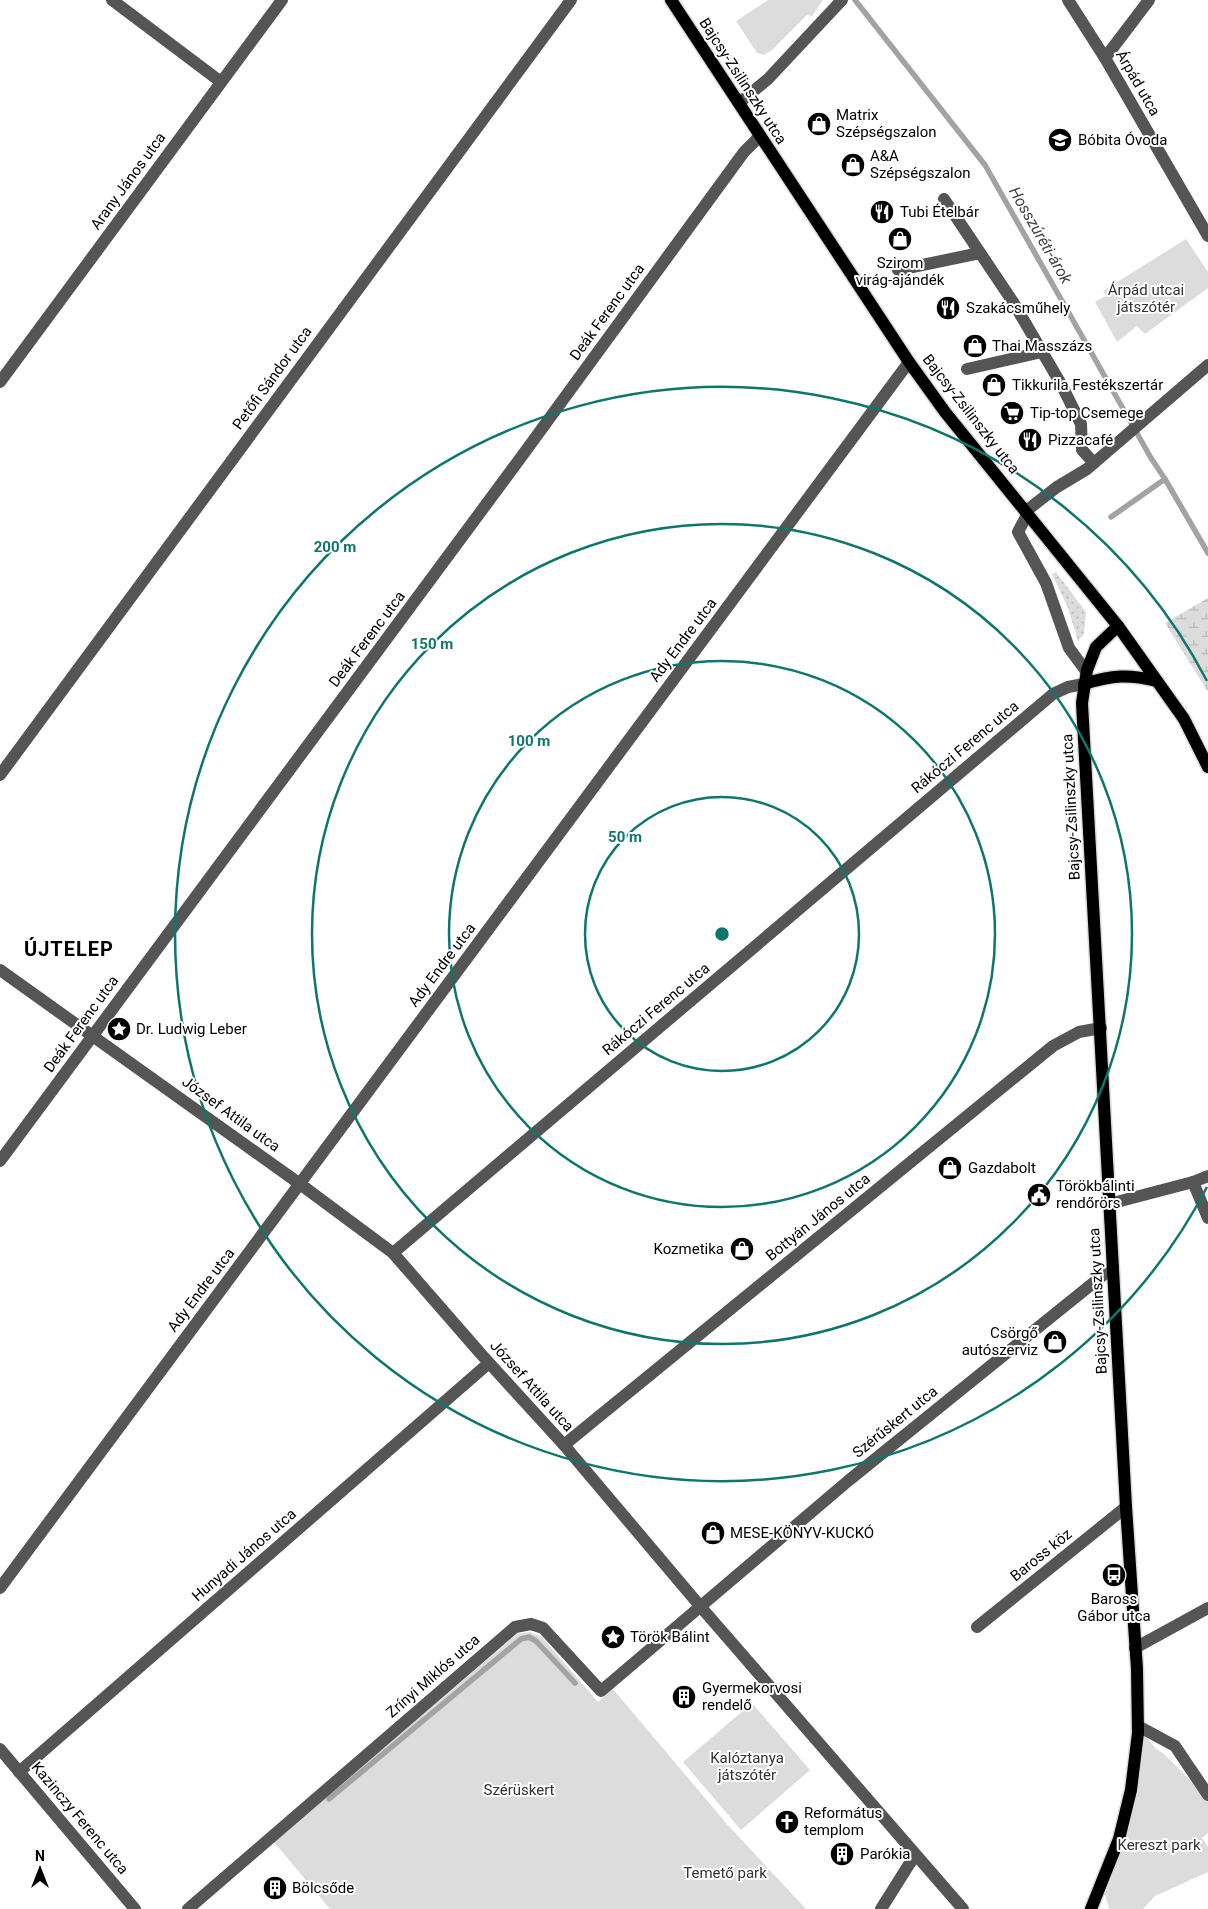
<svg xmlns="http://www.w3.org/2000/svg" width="1208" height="1909" font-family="Roboto,sans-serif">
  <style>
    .grass { fill: url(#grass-dots) }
    .wetland { fill: url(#wetland-marsh) }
    .green { fill: #dcdcdc }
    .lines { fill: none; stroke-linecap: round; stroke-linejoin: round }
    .stream { stroke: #a3a3a3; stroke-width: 5.5 }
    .major-casing { stroke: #dbdbdb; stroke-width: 15 }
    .minor { stroke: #555; stroke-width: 12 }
    .major { stroke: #000; stroke-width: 12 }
    .ring { fill: none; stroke: #0f766e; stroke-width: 2.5 }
    .labels { text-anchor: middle; stroke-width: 4; stroke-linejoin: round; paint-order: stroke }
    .street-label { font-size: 15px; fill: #000; stroke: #fff }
    .poi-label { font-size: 15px; fill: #000; stroke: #fff; text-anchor: start }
    .park-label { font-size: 15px; fill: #333; stroke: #fff }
    .water-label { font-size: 16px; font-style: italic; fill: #444; stroke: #fff }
    .district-label { font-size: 20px; font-weight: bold; letter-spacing: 1px; fill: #000; stroke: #fff }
    .centre { fill: #0f766e; stroke: #fff; stroke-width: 2.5 }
    .ring-label { font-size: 15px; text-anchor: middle; font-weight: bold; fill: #0f766e; stroke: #fff; stroke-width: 4; stroke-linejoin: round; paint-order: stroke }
  </style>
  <defs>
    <pattern id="grass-dots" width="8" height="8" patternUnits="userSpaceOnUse" patternTransform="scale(1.25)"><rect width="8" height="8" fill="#dcdcdc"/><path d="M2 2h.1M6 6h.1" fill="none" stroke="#bbb" stroke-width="1.8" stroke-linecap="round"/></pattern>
    <pattern id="wetland-marsh" width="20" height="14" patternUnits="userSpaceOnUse" patternTransform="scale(1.25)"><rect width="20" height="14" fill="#dcdcdc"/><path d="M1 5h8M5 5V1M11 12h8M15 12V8" fill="none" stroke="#bbb"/></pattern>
  </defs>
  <rect width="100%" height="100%" fill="#fff"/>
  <!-- grass -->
  <polygon class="grass" points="1056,572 1086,612 1084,634 1078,641 1068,608 1052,574"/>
  <!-- wetland -->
  <polygon class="wetland" points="1208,598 1208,692 1165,623"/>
  <!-- green -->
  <g class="green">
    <polygon points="768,0 823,0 812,16 807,15 772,50 764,55 757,53 736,21"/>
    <polygon points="1186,239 1208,272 1208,288 1145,334 1137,326 1117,342 1095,302 1106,296 1103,291"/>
    <polygon points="530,1632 542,1637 598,1702 613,1689 726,1823 806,1909 330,1909 274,1842 517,1634"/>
    <polygon points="752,1703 810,1770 741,1830 683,1762"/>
    <polygon points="1138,1726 1156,1749 1163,1753 1208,1798 1208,1833 1202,1838 1208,1847 1208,1872 1155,1896 1143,1909 1109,1909 1102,1883 1135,1766"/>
  </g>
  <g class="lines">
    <!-- stream -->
    <g class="stream">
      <polyline points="855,0 985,165 1151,458 1165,479 1208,553"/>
      <polyline points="1111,517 1165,479"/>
      <polyline points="329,1799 521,1639 529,1637 536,1641 575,1683"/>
    </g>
    <!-- major casing -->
    <g class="major-casing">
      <g id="major">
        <polyline points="671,0 909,362 945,412 1118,626 1184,719 1208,767"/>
        <path d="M1084,684C1112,675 1129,674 1157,681"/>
        <polyline points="1091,1909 1119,1839 1131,1790 1138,1733 1137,1669 1126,1507 1082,703 1087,670 1096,647 1118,626"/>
      </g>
    </g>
    <!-- minor -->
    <g class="minor">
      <polyline points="112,0 221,82"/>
      <polyline points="1068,0 1105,58 1208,236"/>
      <polyline points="1105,58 1149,0"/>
      <polyline points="739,103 768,79 842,0"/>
      <polyline points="944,199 1013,302 1061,384 1081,424 1082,450 1094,463"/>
      <polyline points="898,270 980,253"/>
      <polyline points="967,369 1042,352"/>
      <polyline points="0,382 282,0"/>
      <polyline points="1026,511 1057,487 1087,469 1208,365"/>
      <polyline points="1028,513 1018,532 1046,583 1069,648 1086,671"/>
      <polyline points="0,775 571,0"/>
      <polyline points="0,970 300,1184 393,1253 481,1354 564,1445 700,1606 963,1909"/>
      <polyline points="0,1161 519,460 744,152 760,136"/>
      <polyline points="1193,1182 1208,1218"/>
      <polyline points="1109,1204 1193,1182 1208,1176"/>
      <polyline points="393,1253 1053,694 1068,687 1084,684"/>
      <polyline points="564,1445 1053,1046 1079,1032 1101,1028"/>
      <polyline points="0,1588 909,362"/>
      <polyline points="977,1627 1126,1507"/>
      <polyline points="1135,1648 1208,1608"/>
      <polyline points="1138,1726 1175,1746 1208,1795"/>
      <polyline points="0,1749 135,1909"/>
      <polyline points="19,1772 489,1363"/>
      <polyline points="188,1909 515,1627 531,1624 543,1628 601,1691 848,1481 1113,1267"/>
      <polyline points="881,1909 915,1855"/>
    </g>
    <!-- major -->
    <use href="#major" class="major"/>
  </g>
  <!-- distance rings -->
  <g class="ring">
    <circle cx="722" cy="934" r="137"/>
    <circle cx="722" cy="934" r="273"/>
    <circle cx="722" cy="934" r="410"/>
    <path d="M1207 1187A547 547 0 1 1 1207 681"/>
  </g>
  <!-- icons -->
  <defs>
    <g id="shop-disc" transform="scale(1.25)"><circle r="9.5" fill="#000" stroke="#fff"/><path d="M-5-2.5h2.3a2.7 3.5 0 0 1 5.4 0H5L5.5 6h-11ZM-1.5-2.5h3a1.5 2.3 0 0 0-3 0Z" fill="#fff"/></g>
    <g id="school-disc" transform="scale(1.25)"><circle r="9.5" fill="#000" stroke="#fff"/><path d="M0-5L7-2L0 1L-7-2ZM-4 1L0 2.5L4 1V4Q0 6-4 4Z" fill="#fff"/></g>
    <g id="restaurant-disc" transform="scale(1.25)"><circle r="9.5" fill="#000" stroke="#fff"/><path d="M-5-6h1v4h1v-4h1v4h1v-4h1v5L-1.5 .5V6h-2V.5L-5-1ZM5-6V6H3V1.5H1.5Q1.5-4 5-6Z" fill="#fff"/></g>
    <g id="supermarket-disc" transform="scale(1.25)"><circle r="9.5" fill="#000" stroke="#fff"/><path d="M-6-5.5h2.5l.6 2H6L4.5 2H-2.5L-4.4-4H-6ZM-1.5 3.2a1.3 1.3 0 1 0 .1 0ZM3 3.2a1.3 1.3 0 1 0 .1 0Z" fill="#fff"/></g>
    <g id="sight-disc" transform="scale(1.25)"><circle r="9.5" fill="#000" stroke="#fff"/><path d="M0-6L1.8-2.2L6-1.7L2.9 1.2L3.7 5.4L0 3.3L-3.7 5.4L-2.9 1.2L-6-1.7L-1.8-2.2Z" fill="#fff"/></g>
    <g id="civic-disc" transform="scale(1.25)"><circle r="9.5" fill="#000" stroke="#fff"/><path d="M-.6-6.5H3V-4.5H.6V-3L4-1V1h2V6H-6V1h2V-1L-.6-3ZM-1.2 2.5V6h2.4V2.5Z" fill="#fff"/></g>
    <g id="bus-disc" transform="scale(1.25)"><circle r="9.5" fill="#000" stroke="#fff"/><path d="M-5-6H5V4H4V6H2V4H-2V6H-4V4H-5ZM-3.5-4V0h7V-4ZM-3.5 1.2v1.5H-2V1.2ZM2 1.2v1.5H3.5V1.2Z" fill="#fff"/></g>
    <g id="building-disc" transform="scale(1.25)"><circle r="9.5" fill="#000" stroke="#fff"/><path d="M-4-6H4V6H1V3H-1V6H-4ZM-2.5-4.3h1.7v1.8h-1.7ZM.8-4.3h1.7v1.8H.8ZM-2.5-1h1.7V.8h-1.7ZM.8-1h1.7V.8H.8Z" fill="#fff"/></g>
    <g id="church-disc" transform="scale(1.25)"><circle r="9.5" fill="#000" stroke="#fff"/><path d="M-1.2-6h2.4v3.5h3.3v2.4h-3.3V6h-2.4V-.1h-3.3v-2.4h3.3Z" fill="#fff"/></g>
  </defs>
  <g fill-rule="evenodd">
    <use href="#shop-disc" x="819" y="124"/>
    <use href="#school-disc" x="1060" y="140"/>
    <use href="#shop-disc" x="853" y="165"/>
    <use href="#restaurant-disc" x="882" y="212"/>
    <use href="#shop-disc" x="900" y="239"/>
    <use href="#restaurant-disc" x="948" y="308"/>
    <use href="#shop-disc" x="975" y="346"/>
    <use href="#shop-disc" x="994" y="385"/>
    <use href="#supermarket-disc" x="1012" y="413"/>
    <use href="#restaurant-disc" x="1030" y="440"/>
    <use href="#sight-disc" x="119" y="1029"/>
    <use href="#shop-disc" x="950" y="1168"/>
    <use href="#civic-disc" x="1039" y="1195"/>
    <use href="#shop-disc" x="742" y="1249"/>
    <use href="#shop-disc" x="1055" y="1342"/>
    <use href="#shop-disc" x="713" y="1533"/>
    <use href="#bus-disc" x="1114" y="1575"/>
    <use href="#sight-disc" x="613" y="1637"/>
    <use href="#building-disc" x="684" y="1697"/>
    <use href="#church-disc" x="787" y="1822"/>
    <use href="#building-disc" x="842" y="1854"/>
    <use href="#building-disc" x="275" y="1888"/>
  </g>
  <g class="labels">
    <!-- street labels -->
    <g class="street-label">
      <text transform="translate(743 81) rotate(57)" y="5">Bajcsy-Zsilinszky utca</text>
      <text transform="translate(1138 83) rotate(60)" y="5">Árpád utca</text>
      <text transform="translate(128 181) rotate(-54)" y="5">Arany János utca</text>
      <text transform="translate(607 312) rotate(-54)" y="5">Deák Ferenc utca</text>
      <text transform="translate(272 378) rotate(-54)" y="5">Petőfi Sándor utca</text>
      <text transform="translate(971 414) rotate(52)" y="5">Bajcsy-Zsilinszky utca</text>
      <text transform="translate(367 639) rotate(-53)" y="5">Deák Ferenc utca</text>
      <text transform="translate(683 640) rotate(-53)" y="5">Ady Endre utca</text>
      <text transform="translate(965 747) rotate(-40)" y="5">Rákóczi Ferenc utca</text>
      <text transform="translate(1071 807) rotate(-93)" y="5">Bajcsy-Zsilinszky utca</text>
      <text transform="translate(442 965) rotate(-53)" y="5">Ady Endre utca</text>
      <text transform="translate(656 1009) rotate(-40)" y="5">Rákóczi Ferenc utca</text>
      <text transform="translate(81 1024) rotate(-54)" y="5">Deák Ferenc utca</text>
      <text transform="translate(231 1114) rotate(36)" y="5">József Attila utca</text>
      <text transform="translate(818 1217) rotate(-39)" y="5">Bottyán János utca</text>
      <text transform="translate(201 1290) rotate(-53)" y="5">Ady Endre utca</text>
      <text transform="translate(1098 1301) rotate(-93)" y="5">Bajcsy-Zsilinszky utca</text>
      <text transform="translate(532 1386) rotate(48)" y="5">József Attila utca</text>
      <text transform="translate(895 1422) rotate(-39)" y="5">Szérűskert utca</text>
      <text transform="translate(244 1555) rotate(-41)" y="5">Hunyadi János utca</text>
      <text transform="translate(1041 1555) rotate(-39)" y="5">Baross köz</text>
      <text transform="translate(433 1676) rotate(-41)" y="5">Zrínyi Miklós utca</text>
      <text transform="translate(80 1818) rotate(50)" y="5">Kazinczy Ferenc utca</text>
    </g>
    <!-- poi labels -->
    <g class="poi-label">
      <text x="836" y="120">Matrix<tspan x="836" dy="17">Szépségszalon</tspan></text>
      <text x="1078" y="145">Bóbita Óvoda</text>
      <text x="870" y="161">A&amp;A<tspan x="870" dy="17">Szépségszalon</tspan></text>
      <text x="900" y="217">Tubi Ételbár</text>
      <text x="900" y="268" text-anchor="middle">Szirom<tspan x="900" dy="17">virág-ajándék</tspan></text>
      <text x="966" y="313">Szakácsműhely</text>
      <text x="992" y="351">Thai Masszázs</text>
      <text x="1012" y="390">Tikkurila Festékszertár</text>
      <text x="1030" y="418">Tip-top Csemege</text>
      <text x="1048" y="445">Pizzacafé</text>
      <text x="136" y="1034">Dr. Ludwig Leber</text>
      <text x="968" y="1173">Gazdabolt</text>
      <text x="1056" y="1191">Törökbálinti<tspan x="1056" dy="17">rendőrörs</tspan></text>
      <text x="724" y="1254" text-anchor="end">Kozmetika</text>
      <text x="1038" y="1338" text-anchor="end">Csörgő<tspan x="1038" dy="17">autószerviz</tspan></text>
      <text x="730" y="1538">MESE-KÖNYV-KUCKÓ</text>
      <text x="1114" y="1604" text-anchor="middle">Baross<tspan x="1114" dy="17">Gábor utca</tspan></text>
      <text x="630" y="1642">Török Bálint</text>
      <text x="702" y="1693">Gyermekorvosi<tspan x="702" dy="17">rendelő</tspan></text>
      <text x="804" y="1818">Református<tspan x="804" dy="17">templom</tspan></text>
      <text x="860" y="1859">Parókia</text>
      <text x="292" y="1893">Bölcsőde</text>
    </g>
    <!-- park labels -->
    <g class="park-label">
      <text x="1146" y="295">Árpád utcai<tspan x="1146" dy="17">játszótér</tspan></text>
      <text x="747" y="1763">Kalóztanya<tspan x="747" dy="17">játszótér</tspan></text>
      <text x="519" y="1795">Szérüskert</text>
      <text x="1159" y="1850">Kereszt park</text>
      <text x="725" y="1878">Temető park</text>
    </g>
    <!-- water labels -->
    <g class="water-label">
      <text transform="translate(1041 235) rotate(60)" y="6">Hosszúréti-árok</text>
    </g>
    <!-- district labels -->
    <g class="district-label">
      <text x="69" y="956">ÚJTELEP</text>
    </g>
  </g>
  <circle cx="722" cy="934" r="8" class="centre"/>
  <g class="ring-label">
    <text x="335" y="552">200 m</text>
    <text x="432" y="649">150 m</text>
    <text x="529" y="746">100 m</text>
    <text x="625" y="842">50 m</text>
  </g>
  <!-- north arrow -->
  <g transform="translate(40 1869)" stroke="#ffffff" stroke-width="4" paint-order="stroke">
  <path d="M0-4L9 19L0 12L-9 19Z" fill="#000000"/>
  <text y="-8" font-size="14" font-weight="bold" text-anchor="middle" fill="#000000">N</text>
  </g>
</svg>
